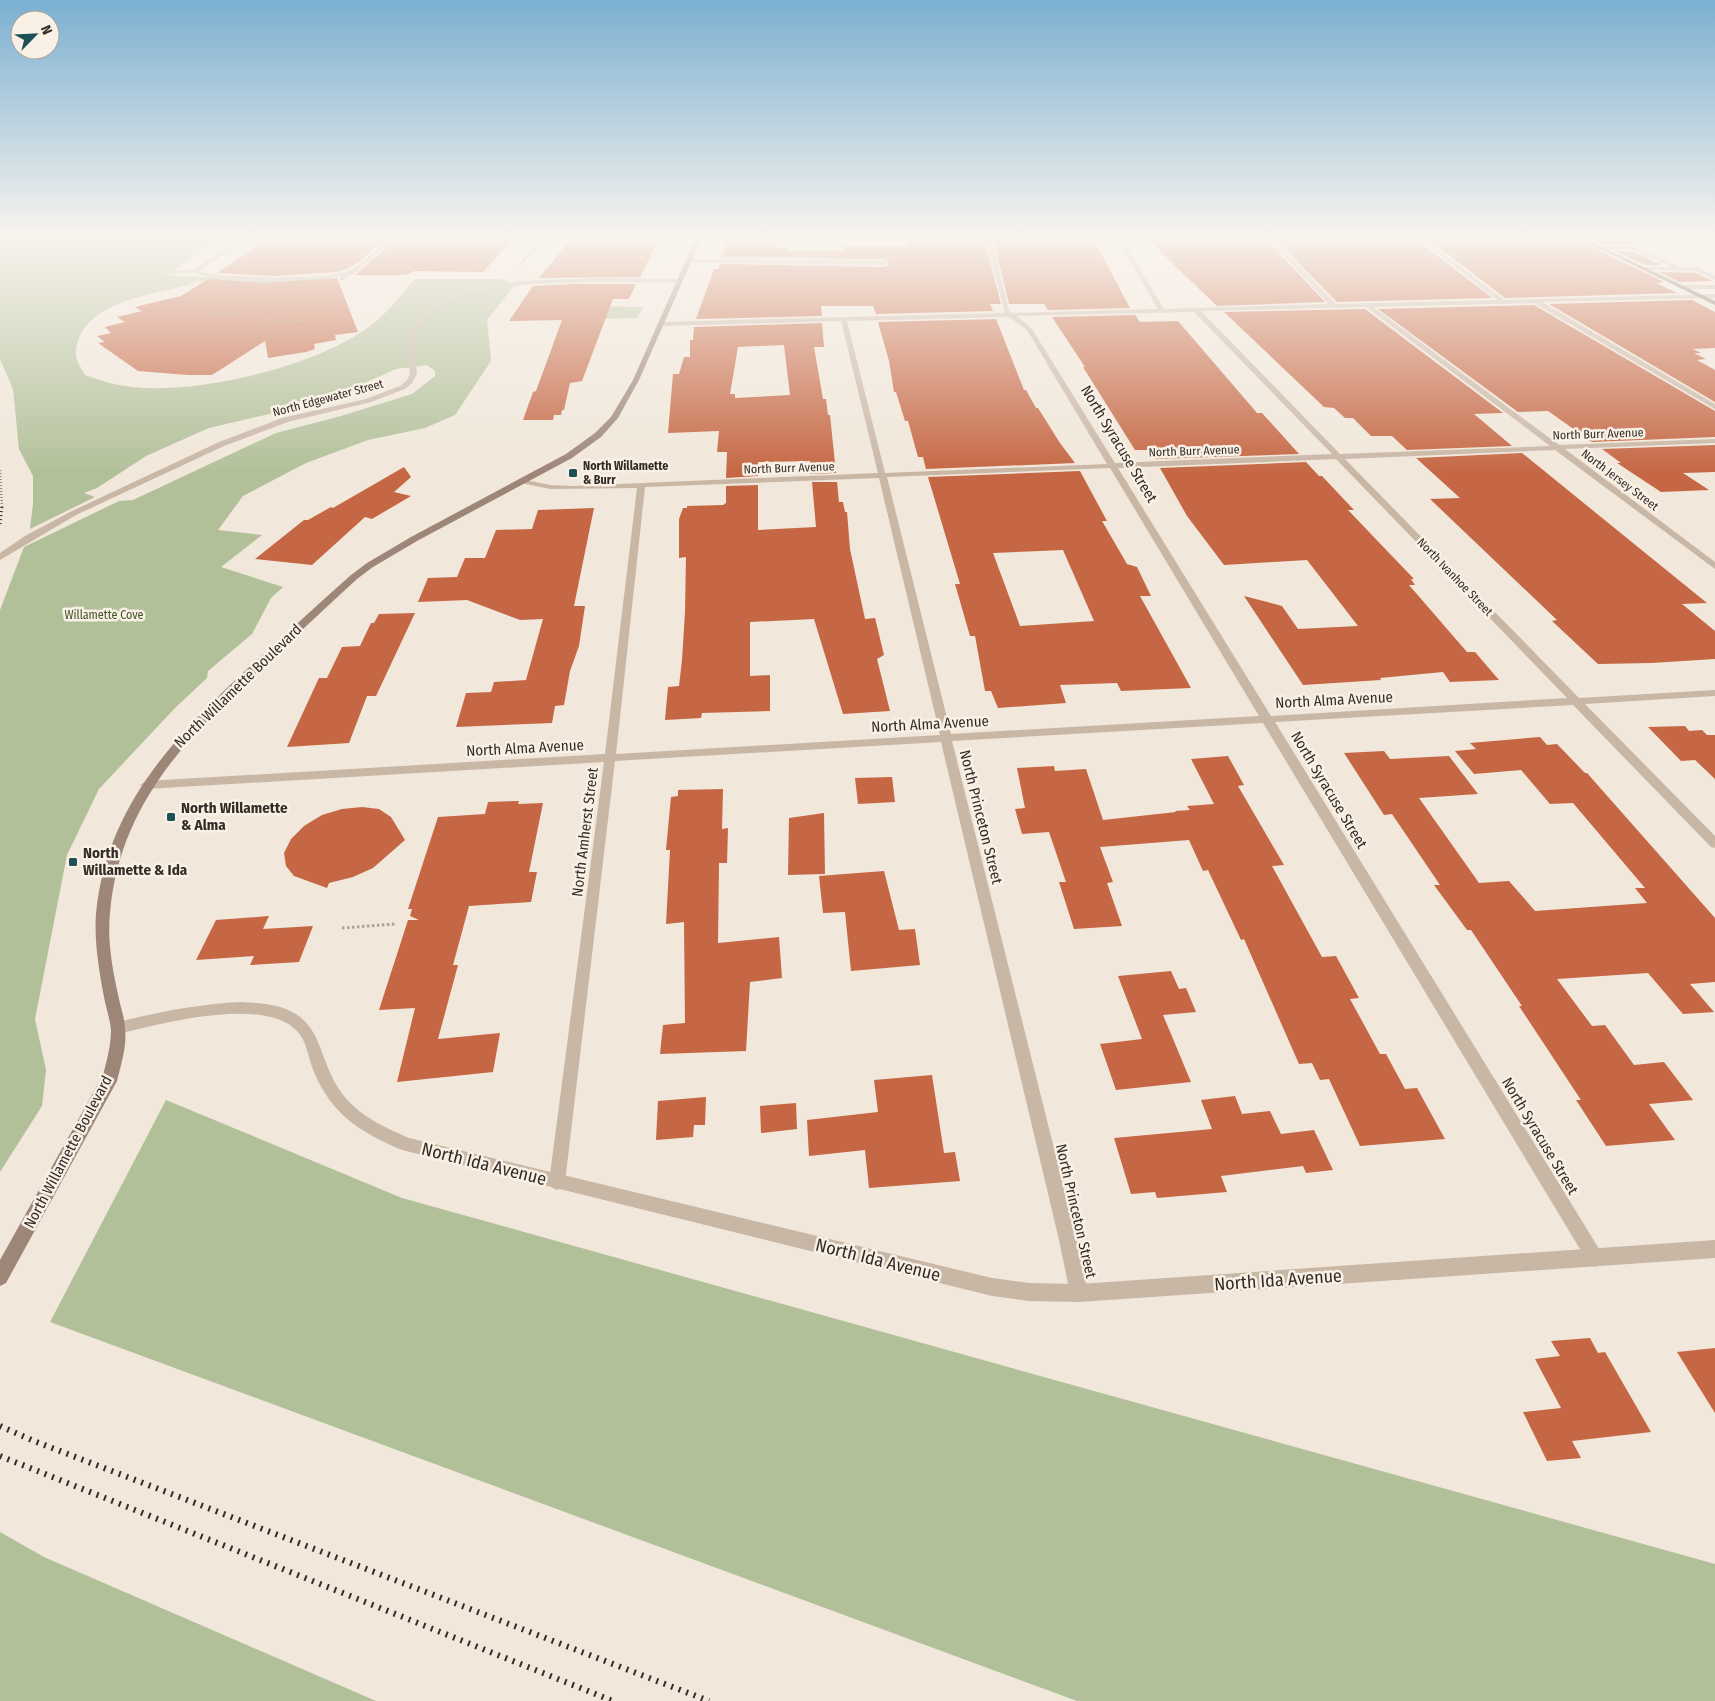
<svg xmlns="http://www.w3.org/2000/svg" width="1715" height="1701" font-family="'Fira Sans Condensed',sans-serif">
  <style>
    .green { fill: #b2c09a }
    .building { fill: #c56744; fill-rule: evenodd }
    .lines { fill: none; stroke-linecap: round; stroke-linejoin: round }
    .path-far1 { stroke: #b5a191; stroke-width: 1; stroke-dasharray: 1 1; stroke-linecap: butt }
    .path { stroke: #b5a191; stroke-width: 3; stroke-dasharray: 2.5 2.5; stroke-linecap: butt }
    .service { fill: #c9b7a6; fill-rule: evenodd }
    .minor { fill: #c9b7a6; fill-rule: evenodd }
    .tertiary { fill: #c9b7a6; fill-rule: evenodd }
    .secondary { fill: #9d8678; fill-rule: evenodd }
    .primary { fill: #776358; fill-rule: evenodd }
    .rail-far2 { stroke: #352c27; stroke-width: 2.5; stroke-dasharray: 0.5 2.5; stroke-linecap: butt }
    .rail-far1 { stroke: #352c27; stroke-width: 3; stroke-dasharray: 1 3; stroke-linecap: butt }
    .rail { stroke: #352c27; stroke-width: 6; stroke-dasharray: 2 6; stroke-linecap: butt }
    .poi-dot { fill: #1d5157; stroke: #f9f1e6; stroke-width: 2 }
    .labels { text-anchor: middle; stroke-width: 5; stroke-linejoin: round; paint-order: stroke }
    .far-street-label { font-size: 12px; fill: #352c27; stroke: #f9f1e6 }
    .far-poi-label { font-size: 12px; font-weight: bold; fill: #352c27; stroke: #f9f1e6; text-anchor: start }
    .far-park-label { font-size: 12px; fill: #44542b; stroke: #f9f1e6 }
    .street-label { font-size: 15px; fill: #352c27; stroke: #f9f1e6 }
    .poi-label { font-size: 15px; font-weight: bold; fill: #352c27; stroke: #f9f1e6; text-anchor: start }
    .near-street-label { font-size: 18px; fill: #352c27; stroke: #f9f1e6 }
  </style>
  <rect width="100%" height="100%" fill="#f1e7da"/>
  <!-- green -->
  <g class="green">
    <path d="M0,235H153L151,236L222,238L167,275L218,278H339L327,283L333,289L195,281L188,285C150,295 77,303 76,354C76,361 82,369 85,375C95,378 104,382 114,384C181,400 315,368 370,326C387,314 401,295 415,279H503L515,285L487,320L491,361L455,415L425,428L368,440L306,463L243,496L218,530L262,535L221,567L283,587L271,598L252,634L208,671L207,678L175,708L99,789L67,855L35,1019L46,1070L42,1106L0,1172V610L24,547L119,501L133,500L276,433L341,416L412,394L435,376V371L427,365L396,369L324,401L209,428L146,456L97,488L84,493L95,497L30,529L33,504V476L19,449L13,389L0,359Z"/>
    <polygon points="597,306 643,307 637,318 565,320"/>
    <polygon points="166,1100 402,1198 1715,1564 1715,1701 1077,1701 50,1322"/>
    <polygon points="0,1532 44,1557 376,1701 0,1701"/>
  </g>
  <!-- building -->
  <g class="building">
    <polygon points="631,235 661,235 640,277 539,278 574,236"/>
    <polygon points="729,235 778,237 775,248 788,248 787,251 844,251 844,246 910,246 909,237 984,238 1001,304 990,304 993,311 876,314 873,306 821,306 822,316 696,319 714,269 719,269 720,264 885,267 890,264 885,259 722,257"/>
    <polygon points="1006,235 1091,235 1130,308 1048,310 1044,304 1009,304 993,238 1006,238"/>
    <polygon points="1143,235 1262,235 1325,302 1217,306"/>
    <polygon points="1271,235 1385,235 1390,239 1416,239 1492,298 1337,302"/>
    <polygon points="1617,236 1682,265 1635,244 1600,244 1585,237"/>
    <polygon points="421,237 489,237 488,238 514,238 483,272 415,271 405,275 355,275 397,238"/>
    <polygon points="1571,237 1664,282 1656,283 1677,293 1505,298 1428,239 1526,240 1522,238"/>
    <polygon points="325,238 386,238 359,262 347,269 336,272 274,276 217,273 260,244 316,245"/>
    <polygon points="1615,251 1631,251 1662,265 1645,265"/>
    <polygon points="1659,272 1696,273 1712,281 1679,282"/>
    <polygon points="337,278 358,332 335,335 336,340 314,344 315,349 306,352 268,358 265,341 212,375 188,375 138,371 98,343 105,342 97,336 111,333 105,327 125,322 117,317 142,311 135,307 181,296 208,279 264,283"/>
    <polygon points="572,284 636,284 629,299 613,299 582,381 570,383 564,410 562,410 561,415 554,415 553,420 523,420 533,392 536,391 562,320 509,321 533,286"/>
    <polygon points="1692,300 1715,312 1715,348 1693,349 1701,353 1694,353 1706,359 1697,360 1715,370 1715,402 1549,304"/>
    <polygon points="1534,305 1715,411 1715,437 1592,442 1548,411 1518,412 1378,309"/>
    <polygon points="1365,309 1503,413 1474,414 1512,446 1407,450 1392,436 1371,436 1353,418 1345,418 1334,408 1324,407 1224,312"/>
    <polygon points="1135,315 1140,322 1178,321 1257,413 1262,413 1299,454 1155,459 1149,450 1135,450 1083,367 1085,367 1052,317"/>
    <polygon points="996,319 1024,390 1026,390 1036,408 1038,408 1060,443 1075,463 926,469 923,457 918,457 908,421 905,421 896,392 894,392 889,361 878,322"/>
    <path d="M822,323L824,347H814L823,399H826L828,415H830L836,473L811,474L810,461L758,462V476L726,478L727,452H717L719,431L668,433L673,374H679L684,357H690V340H693L694,327ZM784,345L790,395L735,398V394H730L738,347Z"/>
    <polygon points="1715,445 1715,472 1683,473 1709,490 1661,492 1617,463 1621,463 1602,449"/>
    <polygon points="1522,453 1707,603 1682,604 1715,631 1715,659 1651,663 1598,664 1552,621 1557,620 1430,499 1460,498 1416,458"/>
    <polygon points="1306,462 1319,476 1322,476 1354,510 1348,510 1414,579 1411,579 1415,585 1409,585 1467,652 1475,652 1499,680 1450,682 1443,672 1380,678 1381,680 1303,685 1244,596 1282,606 1298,629 1358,626 1307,560 1224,565 1187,516 1160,468"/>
    <polygon points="404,467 411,477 394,492 411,496 372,519 365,517 312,565 255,559 304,520 308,520 331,507 333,508"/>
    <path d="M1080,471L1107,521H1102L1127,564L1137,567L1151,596H1140L1191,688L1121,691L1117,683L1060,685L1066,703L998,708L991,691H985L975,636H970L955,584H960L928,477ZM1063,550L1094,621L1020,626L993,553Z"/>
    <polygon points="812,482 837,482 839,502 843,502 845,512 847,512 850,549 865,619 875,618 884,655 877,659 890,711 843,714 814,619 750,622 750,676 770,675 770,711 702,713 701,718 665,720 668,687 679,686 682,660 685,612 686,557 679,558 679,519 683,508 687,508 687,506 723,505 726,503 726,486 758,485 758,530 816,527"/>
    <polygon points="594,508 574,606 585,606 579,646 570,671 564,705 555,706 552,723 456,727 466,693 491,692 494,682 526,680 543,619 520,620 467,600 418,602 428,578 457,577 465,558 485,558 496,530 532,529 538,510"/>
    <polygon points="415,613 376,696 367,696 349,743 287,747 319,678 327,678 342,647 360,646 371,623 374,623 379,614"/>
    <polygon points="1685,726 1689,731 1702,730 1707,735 1715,735 1715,779 1695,760 1681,761 1648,727"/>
    <polygon points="1540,737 1547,745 1557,744 1585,773 1587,773 1715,918 1715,982 1690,984 1714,1012 1683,1014 1648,973 1557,979 1592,1026 1605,1025 1634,1065 1664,1062 1693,1100 1649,1104 1675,1140 1606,1146 1576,1100 1581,1100 1519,1006 1522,1006 1471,930 1467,930 1434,885 1440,885 1392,814 1384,815 1344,753 1384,751 1390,759 1449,756 1478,794 1419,798 1479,883 1509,881 1535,911 1647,903 1635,888 1645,888 1573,803 1550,804 1521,770 1474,774 1455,751 1476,749 1470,743"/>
    <polygon points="1228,756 1244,785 1238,786 1284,865 1272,866 1322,957 1336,956 1359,998 1350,999 1380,1054 1386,1054 1405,1089 1417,1088 1445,1139 1360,1146 1329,1079 1320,1080 1312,1063 1299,1064 1244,939 1241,940 1208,870 1203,871 1189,840 1100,847 1113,882 1107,883 1122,926 1074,929 1059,882 1066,882 1049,832 1022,834 1015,809 1025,808 1017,768 1054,766 1055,771 1086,769 1103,820 1176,812 1175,811 1190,810 1187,806 1214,804 1191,759"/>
    <polygon points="892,777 895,802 858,804 855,778"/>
    <polygon points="723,789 722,829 728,828 727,863 719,863 718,943 779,937 782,978 750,982 746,1051 660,1054 663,1025 685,1023 684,922 666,924 670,850 666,850 671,797 678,796 678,790"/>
    <polygon points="519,801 518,804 543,803 529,872 537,872 531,902 469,906 453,965 458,965 438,1039 500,1033 493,1072 397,1082 415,1008 379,1010 408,920 419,920 410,916 412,909 408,909 438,817 485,814 488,802"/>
    <polygon points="362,807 379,809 391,817 405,840 373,868 353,877 329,883 327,888 294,876 286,866 284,853 291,839 304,826 322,815 342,809"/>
    <polygon points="824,813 825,874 788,875 789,818"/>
    <polygon points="884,871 899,930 915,929 920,965 851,971 845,912 823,913 819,876"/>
    <polygon points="269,916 263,929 313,926 299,962 250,965 254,956 196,960 216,920"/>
    <polygon points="1171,971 1179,989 1186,988 1196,1012 1163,1015 1191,1082 1116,1090 1100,1044 1142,1039 1118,976"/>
    <polygon points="932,1075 944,1153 955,1152 960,1181 869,1188 865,1150 809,1156 807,1120 878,1112 874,1080"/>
    <polygon points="1235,1096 1242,1114 1270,1111 1281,1134 1314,1130 1333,1170 1306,1173 1303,1166 1221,1176 1227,1192 1157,1198 1155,1192 1131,1194 1114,1138 1212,1129 1201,1100"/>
    <polygon points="706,1097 705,1125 694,1125 693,1137 656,1140 658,1101"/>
    <polygon points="796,1103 797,1129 761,1133 760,1106"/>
    <polygon points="1590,1338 1598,1353 1605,1352 1651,1432 1572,1441 1581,1458 1547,1461 1523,1412 1561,1408 1535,1359 1560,1356 1551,1341"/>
    <polygon points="1715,1348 1715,1413 1677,1352"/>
  </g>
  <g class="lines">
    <!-- path-far1 -->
    <g class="path-far1">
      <polyline points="293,297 268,322 304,321"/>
      <polyline points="198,313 243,313"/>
    </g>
    <!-- path -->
    <polyline class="path" points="342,928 395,924"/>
    <!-- service -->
    <g class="service">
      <polygon points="1600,246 1634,246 1680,267 1697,267 1715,276 1715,280 1696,271 1643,270 1645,267 1671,267 1631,249 1598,249"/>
      <polygon points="195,269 197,272 154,275 151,273"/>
      <polygon points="1715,285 1715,289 1682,289 1679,287 1682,285"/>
      <polygon points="466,289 468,292 437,307 421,321 413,340 417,374 412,383 405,389 371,402 288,422 224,446 76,515 0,560 0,553 25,536 70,512 219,442 282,418 366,399 400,386 407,380 410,374 407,340 416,320 433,304"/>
    </g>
    <!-- minor -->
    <g class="minor">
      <path d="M247,235H253L199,271C219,279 328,280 348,271C364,264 379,246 392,235H398L357,271L342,281L339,279L341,276C311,280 216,287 192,271Z"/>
      <polygon points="542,235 547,235 521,266 517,266"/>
      <path d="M985,235H990L1009,310L1012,313L1158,309L1114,235H1119L1164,309L1329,304L1264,235H1269L1336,304L1497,300L1414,235H1419L1504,300L1715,294V298L1542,302L1715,404V409L1534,303L1373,307L1559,445L1715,439V443L1565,449L1715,562V569L1555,450L1345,459L1579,698L1715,690V696L1585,704L1715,836V848L1711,847L1573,705L1275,722L1601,1252L1604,1258L1601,1264L1595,1267L1589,1264L1263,723L952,741L1077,1240L1088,1293L1085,1299L1079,1302L1073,1299L1070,1293L1059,1240L941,742L615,761L565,1182L563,1187L557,1190L551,1187L549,1182L604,762L146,789L140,785L146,781L605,754L637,488L550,489L521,483V479L550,485L573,486L878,473L841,321L660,326L657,324L660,322L1005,313ZM1366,307L1550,446L1340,454L1201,311ZM1194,312L1332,454L1115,463L1032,329L1017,316ZM1009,317L1027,330L1107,464L885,473L847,321ZM1336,459L1567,698L1271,716L1118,468ZM1110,468L1259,716L951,734L887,477ZM879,478L940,735L616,754L645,487Z"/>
      <polygon points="688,259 885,261 888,263 885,265 686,262"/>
      <path d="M599,278L679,279L682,281L679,283C607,282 537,279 466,293L463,291L519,281Z"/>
    </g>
    <!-- tertiary -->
    <path class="tertiary" d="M241,1002C279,1004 306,1008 320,1047C326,1063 331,1078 341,1092C357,1115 384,1127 409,1138L992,1278L1029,1283L1079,1284L1715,1240V1258L1079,1302L1029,1301L992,1296L402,1150C360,1132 332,1115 314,1072C308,1058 307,1040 296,1030C261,996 161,1024 118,1034L113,1032L111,1028L113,1024L118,1022C159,1012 199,1004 241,1002Z"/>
    <!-- secondary -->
    <path class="secondary" d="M697,235H703L639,380L618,418L601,437L572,458L417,541L373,567L357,579C323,610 289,642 255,674C182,742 119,809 110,913C107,942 113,972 119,999C121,1009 125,1019 125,1029C127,1047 121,1064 117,1081L6,1283L0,1286V1260L103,1075C107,1060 111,1045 111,1030C110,1019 106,1008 104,997C99,970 94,941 96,914C106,808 173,738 247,669C282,638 316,606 351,575L367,563L411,537L566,454L595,433L611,417L633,380Z"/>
    <!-- primary -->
    <polygon class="primary" points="1571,235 1577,235 1715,301 1715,305"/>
    <!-- rail-far2 -->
    <polyline class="rail-far2" points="0,470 2,507"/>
    <!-- rail-far1 -->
    <polyline class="rail-far1" points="0,524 2,506"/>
    <!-- rail -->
    <g class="rail">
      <polyline points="0,1426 34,1441 709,1701"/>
      <polyline points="0,1456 613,1701"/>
    </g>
  </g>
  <!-- sky -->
  <linearGradient id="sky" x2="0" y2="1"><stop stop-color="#7bb0d1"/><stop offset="0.5" stop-color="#f9f4ee"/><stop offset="1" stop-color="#f9f4ee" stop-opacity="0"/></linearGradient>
  <rect width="1715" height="473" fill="url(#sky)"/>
  <!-- markers -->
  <g class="poi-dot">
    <rect x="568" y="468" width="10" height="10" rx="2.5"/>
    <rect x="166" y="812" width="10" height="10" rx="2.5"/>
    <rect x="68" y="857" width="10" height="10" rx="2.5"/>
  </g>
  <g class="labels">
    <!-- far-street labels -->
    <g class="far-street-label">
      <text transform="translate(328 398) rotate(-15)" y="4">North Edgewater Street</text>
      <text transform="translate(1598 434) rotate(-2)" y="4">North Burr Avenue</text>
      <text transform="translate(1194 451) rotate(-2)" y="4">North Burr Avenue</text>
      <text transform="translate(789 468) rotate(-2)" y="4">North Burr Avenue</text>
      <text transform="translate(1620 480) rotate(37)" y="4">North Jersey Street</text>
      <text transform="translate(1455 577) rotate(46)" y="4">North Ivanhoe Street</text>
    </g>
    <!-- far-poi labels -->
    <g class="far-poi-label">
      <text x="583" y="470">North Willamette<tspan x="583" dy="14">&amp; Burr</tspan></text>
    </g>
    <!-- far-park labels -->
    <g class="far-park-label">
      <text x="104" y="619">Willamette Cove</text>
    </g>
    <!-- street labels -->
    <g class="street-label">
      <text transform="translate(1119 444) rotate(59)" y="5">North Syracuse Street</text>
      <text transform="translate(238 686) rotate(-44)" y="5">North Willamette Boulevard</text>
      <text transform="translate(1334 700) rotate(-3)" y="5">North Alma Avenue</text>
      <text transform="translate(930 724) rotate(-3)" y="5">North Alma Avenue</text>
      <text transform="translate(525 748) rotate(-3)" y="5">North Alma Avenue</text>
      <text transform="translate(1329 790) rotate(59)" y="5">North Syracuse Street</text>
      <text transform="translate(981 817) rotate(76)" y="5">North Princeton Street</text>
      <text transform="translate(585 832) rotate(-83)" y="5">North Amherst Street</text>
      <text transform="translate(1540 1136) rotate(59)" y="5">North Syracuse Street</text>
      <text transform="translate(68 1152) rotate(-62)" y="5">North Willamette Boulevard</text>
      <text transform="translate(1076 1211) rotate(77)" y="5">North Princeton Street</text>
    </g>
    <!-- poi labels -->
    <g class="poi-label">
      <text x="181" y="813">North Willamette<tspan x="181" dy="17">&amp; Alma</tspan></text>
      <text x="83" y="858">North<tspan x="83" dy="17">Willamette &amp; Ida</tspan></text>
    </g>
    <!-- near-street labels -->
    <g class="near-street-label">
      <text transform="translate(484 1164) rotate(14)" y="6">North Ida Avenue</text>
      <text transform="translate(878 1260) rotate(14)" y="6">North Ida Avenue</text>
      <text transform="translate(1278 1280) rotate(-4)" y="6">North Ida Avenue</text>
    </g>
  </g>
  <!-- north arrow -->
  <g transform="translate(35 35) rotate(66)"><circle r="24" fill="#f9f1e6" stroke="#aba29a"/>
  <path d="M0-4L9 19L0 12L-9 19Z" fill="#1d5157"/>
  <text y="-8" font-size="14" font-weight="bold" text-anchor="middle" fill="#352c27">N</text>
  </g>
</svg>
